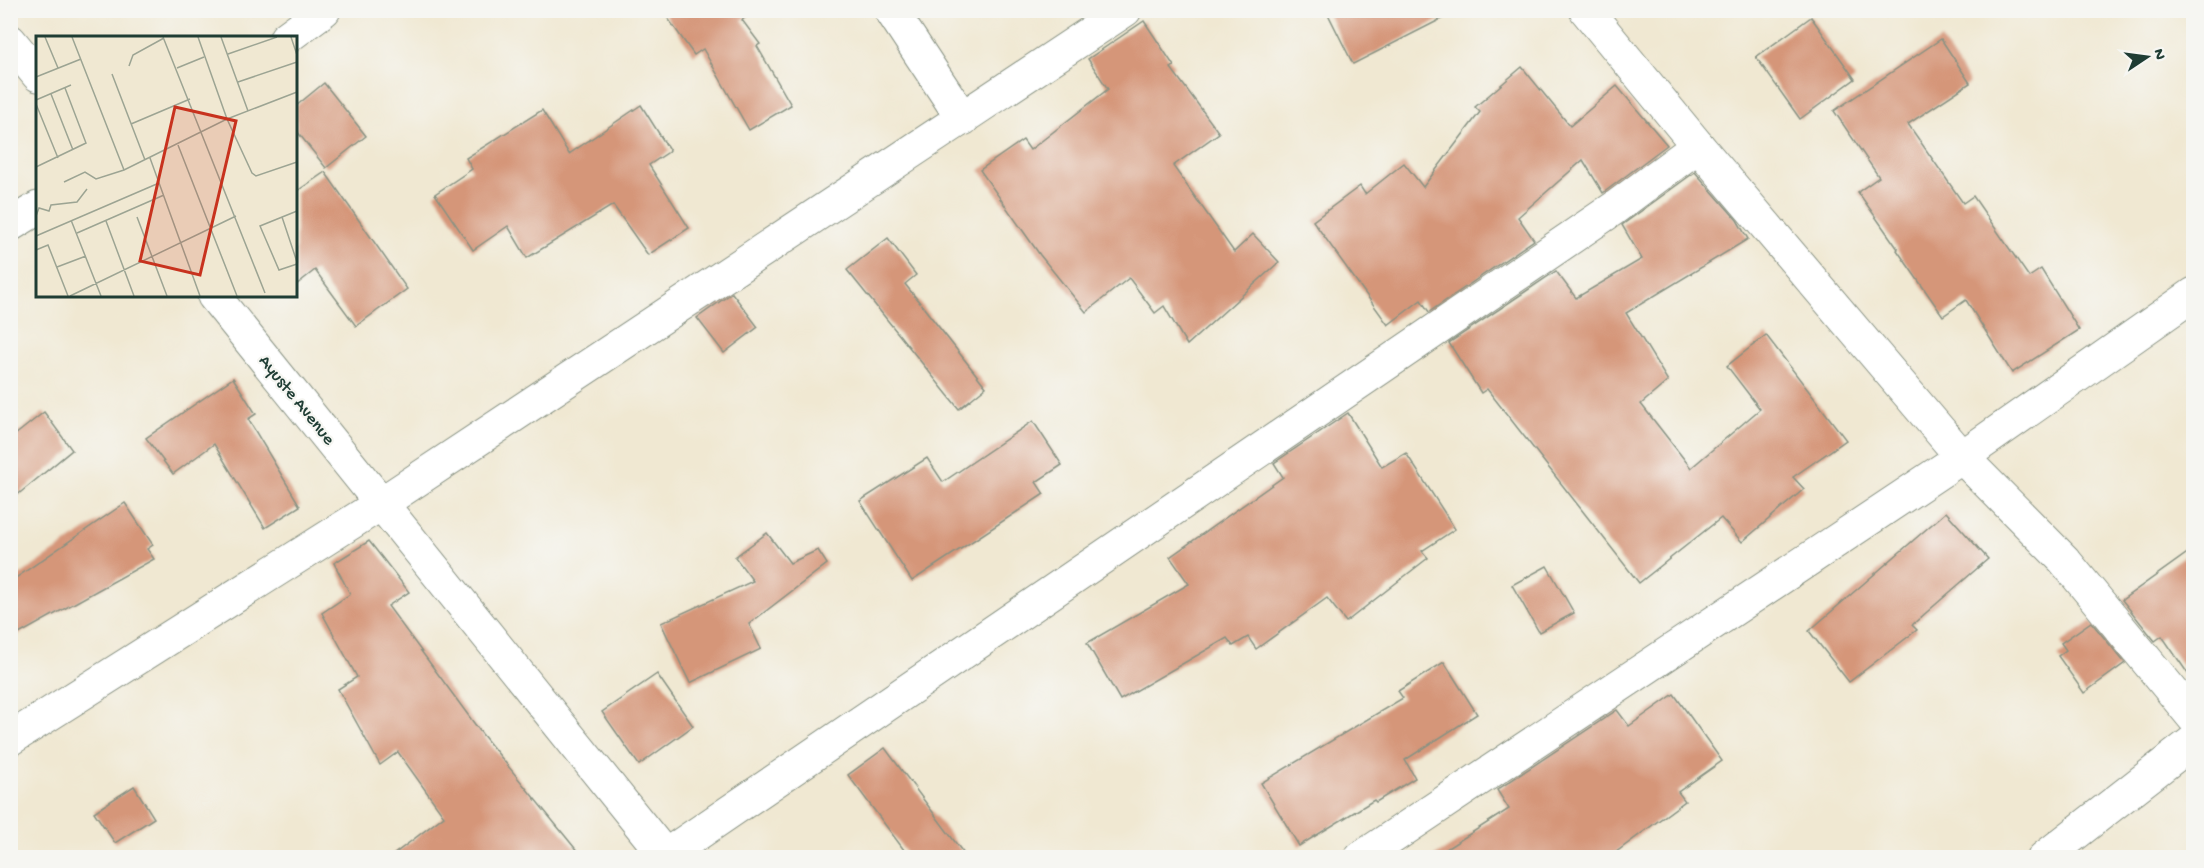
<svg xmlns="http://www.w3.org/2000/svg" width="2204" height="868" font-family="'Gochi Hand',sans-serif">
  <style>
    .building { fill: #d59679 }
    .lines { fill: none; stroke-linecap: round; stroke-linejoin: round }
    .street-casing { stroke: #889283; stroke-width: 35 }
    .street { stroke: #fff; stroke-width: 33 }
    .labels { text-anchor: middle; stroke-width: 4.5; stroke-linejoin: round; paint-order: stroke }
    .street-label { font-size: 18px; fill: #1f3d34; stroke: #f6f6f2 }
    .inset-road { fill: none; stroke: #9ca493; stroke-width: 1.5 }
    .view { fill: #c8321e; fill-opacity: 0.15; stroke: #c8321e; stroke-width: 3 }
    .inset-edge { fill: none; stroke: #1f3d34; stroke-width: 3 }
  </style>
  <rect width="100%" height="100%" fill="#f6f6f2"/>
  <filter id="ink" filterUnits="userSpaceOnUse"><feTurbulence type="fractalNoise" baseFrequency=".0167" numOctaves="2"/><feDisplacementMap in="SourceGraphic" scale="12" xChannelSelector="R" yChannelSelector="G"/><feConvolveMatrix kernelMatrix="1 2 1 2 8 2 1 2 1" color-interpolation-filters="sRGB"/></filter>
  <filter id="wash" filterUnits="userSpaceOnUse"><feTurbulence type="fractalNoise" baseFrequency=".008" numOctaves="4" result="noise"/><feDisplacementMap in="SourceGraphic" scale="24" xChannelSelector="R" yChannelSelector="G"/><feGaussianBlur stdDeviation="1.35" result="paint"/><feColorMatrix in="noise" values="0 0 0 0 0 0 0 0 0 0 0 0 0 0 0 0 0 1.4 0 .05"/><feComposite in="paint" operator="in"/></filter>
  <g filter="url(#wash)">
    <rect width="100%" height="100%" fill="#f0e8d2"/>
    <g id="blocks">
      <!-- building -->
      <g class="building">
        <polygon points="662,10 756,10 742,20 760,44 757,46 791,105 749,130 703,49 694,55"/>
        <polygon points="1326,10 1459,10 1353,64"/>
        <polygon points="1811,17 1855,79 1800,119 1756,57"/>
        <polygon points="1144,21 1174,66 1171,68 1219,133 1173,166 1234,252 1253,234 1279,262 1187,345 1164,306 1155,313 1129,278 1086,312 1040,255 980,170 1023,140 1030,150 1108,89 1088,59"/>
        <polygon points="1941,39 1970,83 1908,124 1963,203 1973,196 2029,277 2041,269 2079,330 2012,373 1966,300 1943,316 1897,250 1898,249 1858,192 1879,177 1834,111"/>
        <polygon points="1522,67 1570,126 1617,86 1667,145 1603,193 1583,160 1518,217 1534,240 1429,312 1421,300 1388,325 1313,221 1360,186 1365,194 1404,163 1423,187 1480,112 1475,107"/>
        <polygon points="324,83 366,136 326,168 296,130 296,106"/>
        <polygon points="641,105 670,151 649,165 689,228 648,255 613,205 527,258 508,226 473,250 435,194 472,169 466,158 542,110 569,154"/>
        <polygon points="325,172 407,289 356,326 315,270 296,285 296,192"/>
        <polygon points="1695,172 1737,220 1748,239 1626,313 1668,381 1641,404 1691,468 1760,409 1727,366 1766,335 1846,440 1793,477 1804,489 1742,542 1721,518 1639,583 1487,389 1481,393 1449,343 1556,271 1576,298 1642,259 1622,225"/>
        <polygon points="888,238 916,275 905,284 986,387 959,409 847,270"/>
        <polygon points="732,293 758,327 724,353 697,318"/>
        <polygon points="233,378 256,414 248,419 300,506 265,528 214,444 173,474 146,438"/>
        <polygon points="44,412 72,450 10,501 10,439"/>
        <polygon points="1348,413 1382,467 1406,453 1455,529 1422,551 1428,558 1346,622 1327,598 1256,649 1248,637 1233,646 1227,638 1120,700 1087,643 1189,584 1170,557 1283,477 1274,463"/>
        <polygon points="1033,421 1062,465 1036,482 1044,494 912,581 860,501 927,458 943,482"/>
        <polygon points="125,503 153,545 147,549 154,559 10,639 10,582"/>
        <polygon points="1946,512 1988,559 1912,625 1917,630 1849,682 1809,631"/>
        <polygon points="767,533 790,563 818,550 827,564 749,624 761,649 690,683 661,623 753,581 735,557"/>
        <polygon points="369,541 409,592 388,606 482,734 583,858 389,858 444,816 398,752 380,765 338,689 357,677 322,613 350,594 334,563"/>
        <polygon points="2193,549 2193,681 2162,636 2155,641 2122,600"/>
        <polygon points="1547,566 1574,613 1539,632 1512,585"/>
        <polygon points="2091,622 2125,663 2084,693 2058,656 2066,650 2061,643"/>
        <polygon points="1444,662 1477,714 1405,760 1415,778 1376,802 1374,800 1299,846 1261,783 1403,698 1398,691"/>
        <polygon points="657,674 693,726 639,765 602,712"/>
        <polygon points="1674,694 1722,761 1678,792 1685,801 1608,858 1432,858 1509,809 1497,790 1617,710 1629,726"/>
        <polygon points="885,748 967,858 910,858 848,775"/>
        <polygon points="134,786 154,818 115,843 94,812"/>
      </g>
    </g>
  </g>
  <g filter="url(#ink)">
    <use href="#blocks" fill-opacity="0" stroke="#889283" stroke-width="1.5"/>
    <g class="lines">
      <!-- street casing -->
      <g class="street-casing">
        <g id="street">
          <polyline points="891,10 963,119"/>
          <polyline points="1586,10 1698,146 1962,457 2064,560 2194,718"/>
          <polyline points="286,38 324,10"/>
          <polyline points="10,41 38,75"/>
          <polyline points="10,225 38,208"/>
          <polyline points="214,296 667,858"/>
          <polyline points="10,739 382,503 1125,10"/>
          <polyline points="662,858 1613,209 1698,146"/>
          <polyline points="1361,858 1962,457 2194,294"/>
          <polyline points="2044,858 2194,741"/>
        </g>
      </g>
      <!-- street -->
      <use href="#street" class="street"/>
    </g>
  </g>
  <g class="labels">
    <!-- street labels -->
    <g class="street-label">
      <text transform="translate(298 399) rotate(51)" y="6">Ayuste Avenue</text>
    </g>
  </g>
  <!-- overview -->
  <g transform="translate(36 36)">
    <rect width="261" height="261" fill="#f0e8d2"/>
    <path class="inset-road" d="M9,1L22,32M36,1L88,134M127,1L229,257M162,1L191,83L216,137L220,140L261,126M185,1L212,75M255,1L261,19M192,18L241,1M93,30L97,19L128,2M141,32L168,21M76,38L109,124M0,41L45,23M202,46L261,26M15,58L37,114M0,64L35,49M0,68L22,122M95,88L154,63M142,109L201,260M114,122L164,260M0,131L50,107L29,52M28,146L49,136L60,143L88,134L191,83L261,56M261,175L224,190L243,234L261,228M0,180L3,172L13,175L15,169L41,166L51,153M101,181L131,260M246,181L261,226M35,184L65,260M70,185L98,260M41,197L128,159M0,200L123,147M0,214L12,209L32,260M21,231L50,220M34,260L200,180"/>
    <path class="view" d="M139,71L200,85L164,239L104,225Z"/>
    <rect width="261" height="261" class="inset-edge"/>
  </g>
  <!-- margin -->
  <rect width="2204" height="868" fill="none" stroke="#f6f6f2" stroke-width="36"/>
  <!-- north arrow -->
  <g transform="translate(2147 57) rotate(77)" stroke="#f6f6f2" stroke-width="4.5" paint-order="stroke">
  <path d="M0-4.5L10 22L0 15L-10 22Z" fill="#1f3d34"/>
  <text y="-9" font-size="16" font-weight="bold" text-anchor="middle" fill="#1f3d34">N</text>
  </g>
</svg>
